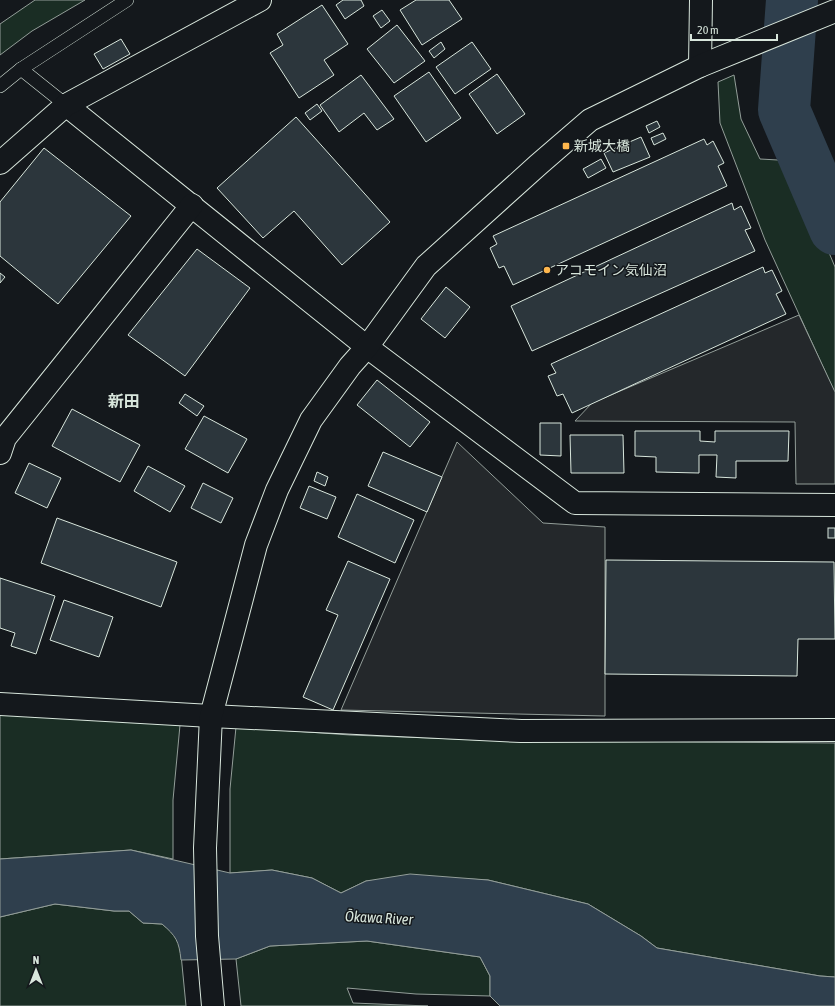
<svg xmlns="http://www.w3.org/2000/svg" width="835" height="1006" font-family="'Asap Condensed','Noto Sans JP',sans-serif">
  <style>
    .green { fill: #1a2d24; stroke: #939e99 }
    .parking { fill: #24282b; stroke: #939e99 }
    .water { fill: #2f3f4d; stroke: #939e99 }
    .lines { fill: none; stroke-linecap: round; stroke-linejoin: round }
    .river { stroke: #2f3f4d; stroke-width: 52 }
    .building { fill: #2c363c; stroke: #d8e6dc }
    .service-casing { stroke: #d8e6dc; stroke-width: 14 }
    .minor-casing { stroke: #d8e6dc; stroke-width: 24 }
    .tertiary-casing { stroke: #d8e6dc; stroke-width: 24 }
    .service { stroke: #14181c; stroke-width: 13 }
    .minor { stroke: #14181c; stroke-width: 22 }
    .tertiary { stroke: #14181c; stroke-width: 22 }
    .poi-dot { fill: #ffb74d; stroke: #14181c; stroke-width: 1.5 }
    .labels { text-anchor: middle; stroke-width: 3; stroke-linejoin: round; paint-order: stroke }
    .poi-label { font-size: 14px; fill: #d8e6dc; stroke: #14181c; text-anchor: start }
    .water-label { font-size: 15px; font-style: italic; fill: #d8e6dc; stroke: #14181c }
    .quarter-label { font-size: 16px; font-weight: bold; fill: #d8e6dc; stroke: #14181c }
  </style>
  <rect width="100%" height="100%" fill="#14181c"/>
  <!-- green -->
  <g class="green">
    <polygon points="35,0 85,0 32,31 0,55 0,24"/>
    <polygon points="734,75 741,119 760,159 778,160 825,243 835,267 835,393 765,240 720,123 718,82"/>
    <polygon points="0,714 180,725 173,800 173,859 131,850 0,859"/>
    <polygon points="236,727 350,735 482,740 835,743 835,977 820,976 657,948 641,936 588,904 488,880 469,879 366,881 341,893 312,878 272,870 230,873 230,789"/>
    <polygon points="55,904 114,911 129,911 143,923 162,924 173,933 180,944 186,1006 0,1006 0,917"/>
    <polygon points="367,941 480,957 490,976 490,996 416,994 347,988 353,1003 428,1006 241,1006 236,959 270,946"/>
  </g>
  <!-- parking -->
  <g class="parking">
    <polygon points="799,315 835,392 835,484 796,484 795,422 575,421 592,403"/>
    <polygon points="457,442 543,523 605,527 605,716 341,710"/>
  </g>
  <!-- water -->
  <path class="water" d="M131,850L230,873L272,870L312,878L341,893L366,881L410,874L488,880L588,904L641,936L657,948L820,976L835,977V1006H500L490,996V976L480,957L367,941L270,946L236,959L181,960C179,941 176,936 162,924L143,923L129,911H114L55,904L0,917V859Z"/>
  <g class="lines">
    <!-- river -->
    <polyline class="river" points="792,0 784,110 835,229"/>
  </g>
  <!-- building -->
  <g class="building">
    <polygon points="343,0 361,0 364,6 345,19 336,5"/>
    <polygon points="416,0 449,0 462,19 422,45 400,10"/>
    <polygon points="322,5 348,44 324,60 334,75 299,98 270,53 283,45 277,34"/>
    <polygon points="382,10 390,21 381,28 373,16"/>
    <polygon points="397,25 425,61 394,83 367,49"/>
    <polygon points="121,39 130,54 103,69 94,54"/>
    <polygon points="441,42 445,49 434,58 429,51"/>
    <polygon points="472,42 491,69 455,94 436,67"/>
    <polygon points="429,72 461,118 426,142 394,96"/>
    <polygon points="497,74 525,114 497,134 469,94"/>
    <polygon points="361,75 394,119 377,130 364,113 339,132 320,105"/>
    <polygon points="317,104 322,111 310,120 305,113"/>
    <polygon points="296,117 390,222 342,265 294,211 263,238 217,188"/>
    <polygon points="657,121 660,127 649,133 646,126"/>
    <polygon points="663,133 666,139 654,145 651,138"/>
    <polygon points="641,137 650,157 613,172 604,153"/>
    <polygon points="704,139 707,145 713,141 724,163 718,166 727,186 513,285 504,266 499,268 490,248 497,244 493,236"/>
    <polygon points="44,148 131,216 58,304 0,256 0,202"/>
    <polygon points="601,159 606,168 588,178 583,169"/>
    <polygon points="732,203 734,210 741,206 751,228 745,230 755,251 532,351 511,306"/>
    <polygon points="197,249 250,288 185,376 128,335"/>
    <polygon points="763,267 765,273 772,270 782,291 776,294 786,314 572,413 563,394 557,396 548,376 556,373 551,364"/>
    <polygon points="0,273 5,277 0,283"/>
    <polygon points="446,287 470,307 445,338 421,319"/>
    <polygon points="377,380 430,422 410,447 357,405"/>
    <polygon points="185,394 204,406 197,416 179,403"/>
    <polygon points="72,409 140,445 120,482 52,446"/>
    <polygon points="204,416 247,439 228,473 185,449"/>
    <polygon points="540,423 561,423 561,456 540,455"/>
    <polygon points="635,431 700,431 700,441 715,442 715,431 789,431 788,461 736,461 736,478 716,477 717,455 699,455 699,473 656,472 656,457 635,456"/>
    <polygon points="570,435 623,435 624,473 571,473"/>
    <polygon points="383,452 442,477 427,512 368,486"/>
    <polygon points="29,463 61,478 47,508 15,493"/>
    <polygon points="148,466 185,486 170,512 134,491"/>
    <polygon points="317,472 328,477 325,486 314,481"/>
    <polygon points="203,483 233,498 221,523 191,508"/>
    <polygon points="309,486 336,497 327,519 300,508"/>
    <polygon points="357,494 414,520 395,563 338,537"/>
    <polygon points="57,518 177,562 161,607 41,563"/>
    <rect x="828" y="528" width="7" height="10"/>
    <polygon points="606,560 834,562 835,639 798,639 797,676 605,674"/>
    <polygon points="348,561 390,579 333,710 303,697 338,615 326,610"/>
    <polygon points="0,578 55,596 36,654 11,646 15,633 0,628"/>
    <polygon points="64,600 113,617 99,657 50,640"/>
  </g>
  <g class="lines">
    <!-- service casing -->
    <g class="service-casing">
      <g id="service">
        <polyline points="21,69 66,105"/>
        <polyline points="0,86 21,69 127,0"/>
      </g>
    </g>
    <!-- minor casing -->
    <g class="minor-casing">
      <g id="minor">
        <polyline points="700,66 701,0"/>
        <polyline points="66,105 367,347 575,503 835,505"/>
        <polyline points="0,163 66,105 260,0"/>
        <polyline points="0,453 5,438 192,205"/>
        <polyline points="211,716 521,731 835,730"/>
      </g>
    </g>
    <!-- tertiary casing -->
    <g class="tertiary-casing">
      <g id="tertiary">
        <polyline points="0,704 211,716"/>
        <polyline points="213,1006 207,936 205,848 211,716 256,545 277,490 311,420 350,366 367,347 426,266 538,165 590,120 700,66 835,11"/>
      </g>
    </g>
    <!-- service -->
    <use href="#service" class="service"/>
    <!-- minor -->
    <use href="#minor" class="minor"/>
    <!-- tertiary -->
    <use href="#tertiary" class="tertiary"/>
  </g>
  <!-- markers -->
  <g class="poi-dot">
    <rect x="562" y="142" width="8" height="8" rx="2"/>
    <circle cx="547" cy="270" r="4"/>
  </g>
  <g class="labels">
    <!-- poi labels -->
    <g class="poi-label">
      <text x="574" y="151">新城大橋</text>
      <text x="555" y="275">アコモイン気仙沼</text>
    </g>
    <!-- water labels -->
    <g class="water-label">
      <text transform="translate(379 918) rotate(3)" y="5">Ōkawa River</text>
    </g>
    <!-- quarter labels -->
    <g class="quarter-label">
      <text x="124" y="407">新田</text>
    </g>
  </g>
  <!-- north arrow -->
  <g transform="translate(36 970)" stroke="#14181c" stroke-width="3" paint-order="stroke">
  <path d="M0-3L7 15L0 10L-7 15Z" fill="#d8e6dc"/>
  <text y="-6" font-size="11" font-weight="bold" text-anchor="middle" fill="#d8e6dc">N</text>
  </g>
  <!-- scale -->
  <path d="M691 34v6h86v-6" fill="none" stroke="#d8e6dc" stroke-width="2"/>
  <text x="697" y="34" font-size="12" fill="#d8e6dc" stroke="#14181c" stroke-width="3" paint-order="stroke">20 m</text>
</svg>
